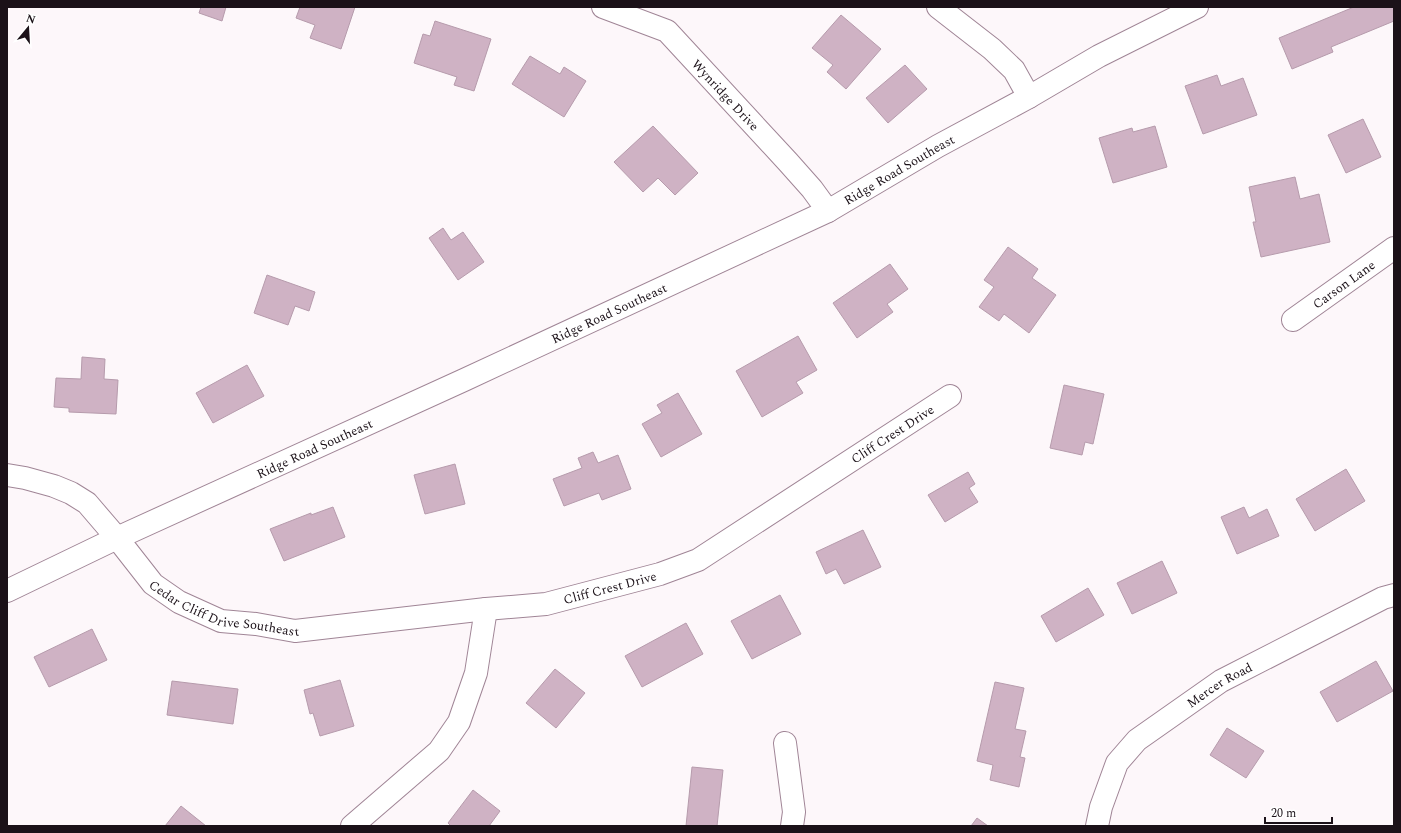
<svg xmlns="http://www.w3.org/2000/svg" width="1401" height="833" font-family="Spectral,serif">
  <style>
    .building { fill: #cfb2c4; stroke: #b69bac }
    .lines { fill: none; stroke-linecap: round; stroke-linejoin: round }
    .minor-casing { stroke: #a08596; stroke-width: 24 }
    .minor { stroke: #fff; stroke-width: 22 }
    .labels { text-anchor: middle; stroke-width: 3; stroke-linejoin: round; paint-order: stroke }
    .street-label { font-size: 13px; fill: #1b1118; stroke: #fff }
  </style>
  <rect width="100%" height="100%" fill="#fdf7fa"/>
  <!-- building -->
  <g class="building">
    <polygon points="201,7 226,7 222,21 199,13"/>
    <polygon points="300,7 355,7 341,49 310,38 315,25 296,18"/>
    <polygon points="1354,7 1394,7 1394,21 1331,47 1333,52 1292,69 1279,38"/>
    <polygon points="841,15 881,49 846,89 827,72 833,65 812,48"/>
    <polygon points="435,21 491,39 474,91 454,85 457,77 414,63 423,34 430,36"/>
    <polygon points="530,56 560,74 564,67 586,81 564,117 512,84"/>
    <polygon points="905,65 927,89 888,123 866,98"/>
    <polygon points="1217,75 1221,86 1243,78 1257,115 1203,134 1185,86"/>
    <polygon points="1363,119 1381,157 1346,173 1328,135"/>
    <polygon points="653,126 698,173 675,195 658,178 643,192 614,162"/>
    <polygon points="1155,126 1167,167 1113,183 1099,138 1132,128 1133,132"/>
    <polygon points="1295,177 1300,199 1319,194 1330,242 1261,257 1253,222 1256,222 1249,187"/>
    <polygon points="443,228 451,240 463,232 484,262 458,280 429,238"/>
    <polygon points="1008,247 1038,269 1032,278 1056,295 1029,333 1004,314 999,321 979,307 994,287 984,280"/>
    <polygon points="890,264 908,289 887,304 893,312 857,338 833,303"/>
    <polygon points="267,275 315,292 309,311 295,306 288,325 254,313"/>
    <polygon points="798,336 817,370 796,382 803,393 762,417 736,371"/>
    <polygon points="82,357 105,359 104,379 118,380 116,414 69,412 69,408 54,407 56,378 81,379"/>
    <polygon points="247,365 264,396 213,423 196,393"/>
    <polygon points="1064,385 1104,394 1093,444 1085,442 1082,455 1050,448"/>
    <polygon points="678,393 702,434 661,457 642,424 662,413 657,405"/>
    <polygon points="593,452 598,463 618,455 631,489 602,500 599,493 564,506 553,479 582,468 578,458"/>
    <polygon points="455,464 465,504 425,514 414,475"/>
    <polygon points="1346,469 1365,501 1315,531 1296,499"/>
    <polygon points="968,472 975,484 969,488 978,502 945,522 928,495"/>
    <polygon points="333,507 345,537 284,561 270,529 311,513 311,515"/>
    <polygon points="1244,507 1249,518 1267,509 1279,536 1237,554 1221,517"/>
    <polygon points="863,530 881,567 844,584 836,569 826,574 816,552"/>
    <polygon points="1162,561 1177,593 1132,614 1117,583"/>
    <polygon points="1088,588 1104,615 1056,642 1041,616"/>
    <polygon points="780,595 801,634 752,659 731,621"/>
    <polygon points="686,623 703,654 642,687 625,656"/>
    <polygon points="92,629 107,660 49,687 34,657"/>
    <polygon points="1376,661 1393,691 1337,722 1320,692"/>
    <polygon points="555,669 585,693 556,728 526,703"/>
    <polygon points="340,680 354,726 320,736 313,713 310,714 304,690"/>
    <polygon points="172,681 238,689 233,724 167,715"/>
    <polygon points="995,682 1024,688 1015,729 1026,731 1020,757 1025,758 1019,787 990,780 993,765 977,761"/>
    <polygon points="1227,728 1264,751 1246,778 1210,755"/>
    <polygon points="692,767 723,770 717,826 686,826"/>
    <polygon points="473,790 500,811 489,826 451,826 448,823"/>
    <polygon points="181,806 206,826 165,826"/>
    <polygon points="977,818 988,826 971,826"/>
  </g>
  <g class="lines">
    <!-- minor casing -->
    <g class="minor-casing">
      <g id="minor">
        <path id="s1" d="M603,7L667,31L788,162L812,189L828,211"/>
        <polyline points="938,7 992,49 1014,70 1029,97"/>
        <path id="s2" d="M1293,320L1394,248"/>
        <path id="s3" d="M7,475L25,478L54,486L71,493L87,503L117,538L153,584L179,602L221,621L256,624L295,631L486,609L546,604L660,574L698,560L950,396"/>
        <path id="s4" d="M7,591L117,538L464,380L828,211L938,146L1029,97L1099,56L1197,7"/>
        <polyline points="785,743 794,812 792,826"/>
        <polyline points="352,826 439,751 459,722 476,673 486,609"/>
        <path id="s5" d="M1097,826L1101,807L1117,763L1137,740L1221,681L1383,598L1394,595"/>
      </g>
    </g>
    <!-- minor -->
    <use href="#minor" class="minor"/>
  </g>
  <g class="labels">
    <!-- street labels -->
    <g class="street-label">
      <text dy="5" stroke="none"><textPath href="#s1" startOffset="155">Wynridge Drive</textPath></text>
      <text dy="5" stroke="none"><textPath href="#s4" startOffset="987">Ridge Road Southeast</textPath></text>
      <text dy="5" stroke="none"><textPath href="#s2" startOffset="62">Carson Lane</textPath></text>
      <text dy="5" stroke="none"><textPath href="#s4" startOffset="663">Ridge Road Southeast</textPath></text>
      <text dy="5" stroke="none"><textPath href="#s3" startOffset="985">Cliff Crest Drive</textPath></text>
      <text dy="5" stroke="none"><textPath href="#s4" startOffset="339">Ridge Road Southeast</textPath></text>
      <text dy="5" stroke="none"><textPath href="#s3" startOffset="661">Cliff Crest Drive</textPath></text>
      <text dy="5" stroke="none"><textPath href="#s3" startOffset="267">Cedar Cliff Drive Southeast</textPath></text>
      <text dy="5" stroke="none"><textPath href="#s5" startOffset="196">Mercer Road</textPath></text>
    </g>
  </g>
  <!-- border -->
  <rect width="1401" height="833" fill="none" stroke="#1b1118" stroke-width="16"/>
  <!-- north arrow -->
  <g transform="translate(28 28) rotate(18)" stroke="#ffffff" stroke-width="3" paint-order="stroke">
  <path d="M0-3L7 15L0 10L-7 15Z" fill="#1b1118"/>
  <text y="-6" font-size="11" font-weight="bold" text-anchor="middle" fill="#1b1118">N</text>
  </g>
  <!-- scale -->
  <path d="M1265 817v6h67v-6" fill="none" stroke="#1b1118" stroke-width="2"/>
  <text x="1271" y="817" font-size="12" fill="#1b1118" stroke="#ffffff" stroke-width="3" paint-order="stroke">20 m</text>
</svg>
